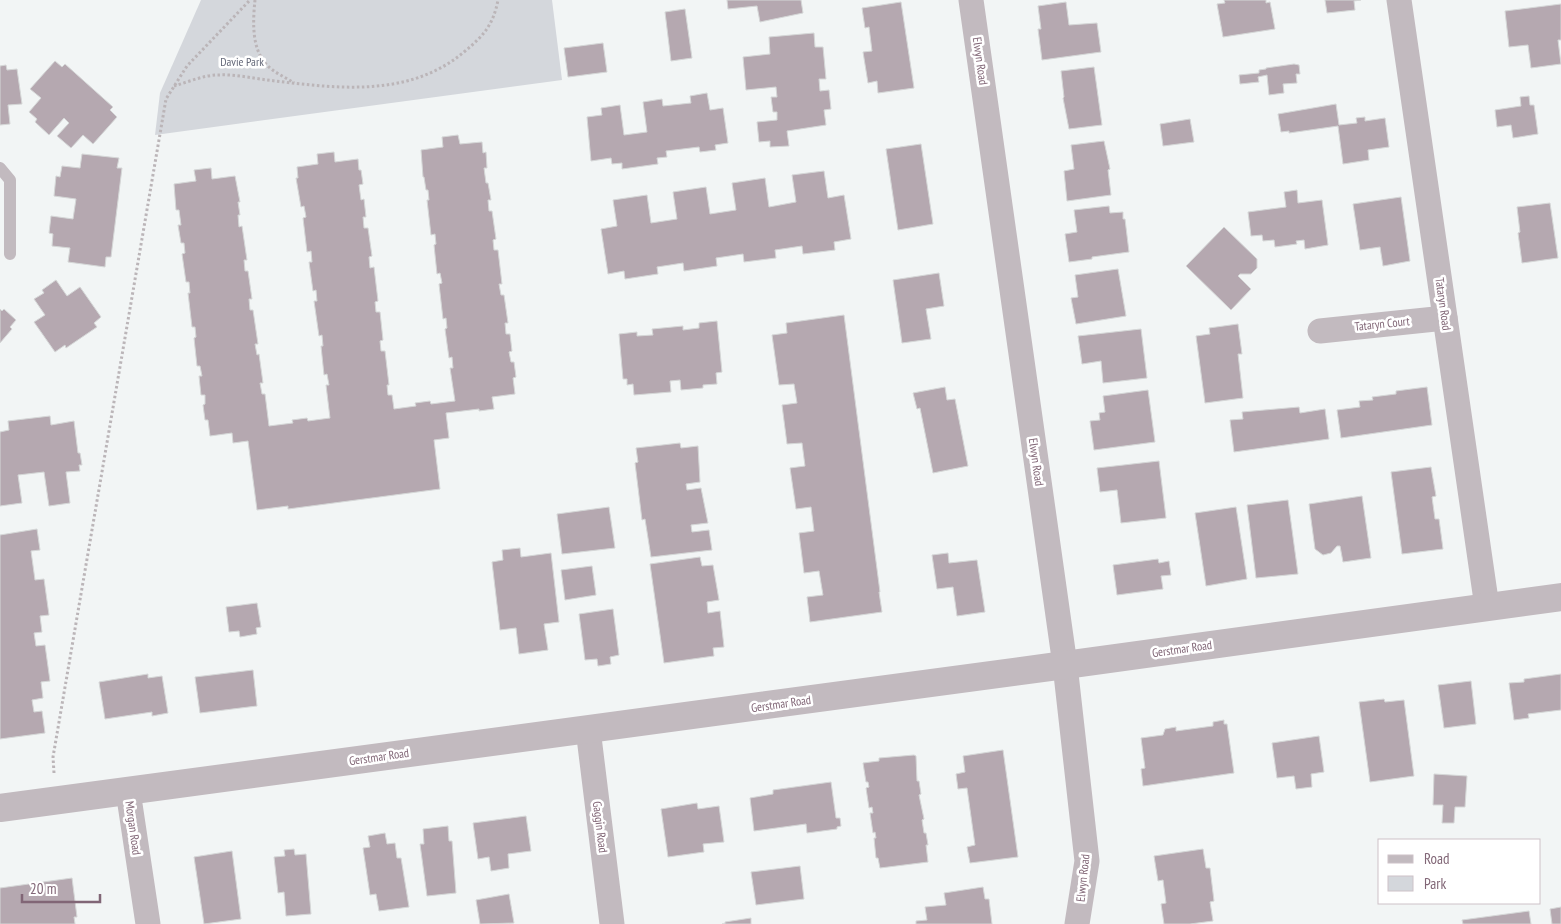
<svg xmlns="http://www.w3.org/2000/svg" width="1561" height="924" font-family="'PT Sans Narrow',sans-serif">
  <style>
    .green { fill: #d4d7dc }
    .building { fill: #b5a8b0; stroke: #d5d7d7 }
    .lines { fill: none; stroke-linecap: round; stroke-linejoin: round }
    .path { stroke: #bbb5b8; stroke-width: 3; stroke-dasharray: 2.5 2.5; stroke-linecap: butt }
    .service { stroke: #c2babf; stroke-width: 12 }
    .minor { stroke: #c2babf; stroke-width: 25 }
    .tertiary { stroke: #c2babf; stroke-width: 28 }
    .labels { text-anchor: middle; stroke-width: 5; stroke-linejoin: round; paint-order: stroke }
    .street-label { font-size: 12px; fill: #816676; stroke: #fff }
    .park-label { font-size: 12px; fill: #656979; stroke: #fff }
  </style>
  <rect width="100%" height="100%" fill="#f2f5f5"/>
  <!-- green -->
  <polygon class="green" points="201,0 552,0 562,80 155,135 160,93"/>
  <!-- building -->
  <g class="building">
    <polygon points="727,0 801,0 803,13 760,22 757,6 728,9"/>
    <polygon points="1224,0 1266,0 1266,3 1270,2 1275,29 1223,37 1217,4 1225,3"/>
    <polygon points="1325,0 1361,0 1354,1 1355,10 1327,13"/>
    <polygon points="901,2 914,88 878,93 877,81 868,83 863,52 872,51 869,27 865,28 862,8"/>
    <polygon points="1066,2 1069,25 1097,23 1101,52 1042,60 1038,29 1041,29 1038,6"/>
    <polygon points="1561,4 1561,40 1558,40 1561,64 1531,68 1528,45 1509,47 1505,11"/>
    <polygon points="685,9 692,58 671,61 665,12"/>
    <polygon points="814,33 815,47 823,47 826,79 819,79 820,91 829,90 831,109 824,110 826,125 787,131 789,146 770,147 770,141 759,142 757,122 777,120 777,112 773,112 771,97 777,97 776,87 746,90 743,57 770,54 769,37"/>
    <polygon points="603,43 607,72 568,77 564,48"/>
    <polygon points="55,61 62,67 65,64 113,107 110,110 117,117 93,144 83,135 71,148 57,136 69,123 64,118 49,135 35,122 37,119 29,112 41,98 30,89"/>
    <polygon points="1294,64 1299,65 1300,74 1296,74 1297,83 1283,84 1284,93 1269,95 1267,75 1258,77 1259,82 1240,84 1239,75 1259,73 1259,70 1266,69 1266,68"/>
    <polygon points="6,65 7,70 17,69 22,104 8,105 10,124 0,125 0,66"/>
    <polygon points="1094,67 1102,125 1069,129 1063,98 1064,97 1061,71"/>
    <polygon points="707,93 710,110 723,108 728,143 715,145 716,150 700,152 699,147 666,151 667,157 657,158 658,164 622,169 622,163 612,164 611,158 591,161 587,117 602,115 601,108 620,105 624,135 647,132 643,102 662,99 663,106 691,103 690,96"/>
    <polygon points="1529,96 1530,105 1534,105 1538,134 1513,138 1511,125 1497,127 1495,110 1521,106 1520,97"/>
    <polygon points="1336,104 1339,125 1357,123 1356,118 1365,117 1365,121 1385,118 1389,147 1368,150 1369,160 1343,164 1338,126 1289,133 1289,131 1281,132 1278,114"/>
    <polygon points="1190,119 1194,142 1163,146 1160,124"/>
    <polygon points="458,135 460,144 482,142 483,153 486,152 487,168 484,168 486,183 488,183 491,200 488,200 489,211 492,211 496,239 493,240 494,250 498,250 502,284 499,284 501,295 504,295 508,323 505,323 506,334 510,334 512,351 509,352 511,362 514,362 516,377 513,378 515,394 492,397 494,409 479,411 479,409 446,413 449,438 434,440 440,489 288,509 288,506 257,510 248,441 233,443 232,433 210,436 208,420 205,420 203,405 205,404 205,395 201,395 199,376 202,376 200,366 197,366 194,338 196,337 195,327 192,327 188,293 190,293 189,282 186,282 182,254 185,253 184,243 181,243 178,225 181,225 179,210 176,210 174,184 196,181 194,170 211,168 212,179 235,176 240,202 238,202 240,215 238,215 239,227 242,226 247,260 244,260 245,271 248,271 252,299 249,299 250,310 253,310 258,344 255,344 257,355 259,354 263,383 260,383 262,394 265,394 269,426 293,423 292,420 307,418 308,421 330,418 326,385 329,385 327,374 324,375 321,346 323,346 322,335 319,336 314,301 317,301 316,290 313,291 309,262 312,262 311,251 307,252 303,218 306,217 304,206 301,207 296,178 298,178 297,167 318,164 317,154 334,152 335,162 358,159 359,170 361,170 363,184 359,185 361,200 364,199 366,217 363,217 364,228 368,228 372,256 369,257 370,268 374,267 378,301 375,302 376,312 380,312 383,340 380,341 381,351 385,351 389,385 387,385 388,395 392,395 394,409 416,406 415,403 430,401 431,404 455,401 450,368 453,368 452,357 449,358 445,329 447,328 446,318 443,319 439,284 442,283 440,273 437,274 434,245 436,244 435,234 431,235 427,200 429,200 428,190 426,190 424,177 423,177 421,150 443,147 442,137"/>
    <polygon points="1104,141 1110,169 1108,170 1111,195 1067,201 1064,171 1074,169 1071,145"/>
    <polygon points="921,144 933,224 898,230 886,149"/>
    <polygon points="82,154 119,158 117,168 122,168 111,257 106,257 105,267 68,262 70,248 52,246 53,234 49,233 51,216 73,219 76,199 54,196 56,176 60,177 62,166 80,168"/>
    <polygon points="824,171 828,198 844,195 851,239 834,242 835,250 803,254 802,246 775,250 776,258 744,262 743,254 716,258 717,266 684,271 683,263 657,267 658,274 625,279 624,271 608,274 601,229 617,226 613,200 647,195 651,223 677,219 673,192 706,187 710,214 736,210 732,183 765,178 769,207 796,202 792,175"/>
    <polygon points="1297,190 1298,203 1322,200 1328,245 1305,249 1304,240 1296,241 1297,244 1275,247 1274,240 1263,241 1262,235 1251,236 1248,212 1286,207 1284,192"/>
    <polygon points="1401,197 1410,261 1383,266 1380,247 1360,250 1353,204"/>
    <polygon points="1550,203 1558,258 1522,263 1518,233 1520,232 1517,207"/>
    <polygon points="1109,206 1110,213 1123,212 1123,219 1125,219 1129,252 1092,257 1092,259 1069,262 1065,234 1077,232 1074,210"/>
    <polygon points="1224,227 1257,259 1257,268 1251,274 1240,274 1238,276 1251,289 1231,310 1186,266"/>
    <polygon points="1118,269 1126,316 1076,324 1071,298 1078,297 1075,275"/>
    <polygon points="939,273 944,306 926,309 931,339 902,343 893,280"/>
    <polygon points="56,280 67,296 80,287 101,317 94,323 97,327 66,348 65,345 55,352 34,322 45,315 34,299 44,293 42,290"/>
    <polygon points="0,309 2,311 4,309 16,320 10,327 12,329 0,343"/>
    <polygon points="844,315 880,592 879,592 882,612 810,622 807,597 823,595 819,571 804,573 799,533 814,531 811,507 796,509 790,468 805,466 802,443 787,444 782,405 797,403 794,384 779,385 772,335 787,333 786,323"/>
    <polygon points="717,321 722,372 716,373 717,384 703,385 703,388 681,390 680,380 670,381 671,392 634,395 633,384 627,385 627,379 623,379 619,334 637,332 637,336 653,335 652,329 683,326 683,330 699,328 699,323"/>
    <polygon points="1238,324 1242,354 1238,354 1243,398 1205,403 1196,336 1210,334 1209,328"/>
    <polygon points="1141,329 1147,378 1103,383 1101,361 1082,364 1078,336"/>
    <polygon points="945,387 947,400 955,399 968,466 933,473 920,408 917,409 913,393"/>
    <polygon points="1427,387 1432,425 1341,438 1337,410 1360,407 1359,401 1373,400 1372,397 1396,394 1396,391"/>
    <polygon points="1148,390 1155,442 1094,450 1090,421 1100,420 1099,413 1105,412 1103,396"/>
    <polygon points="1299,407 1300,413 1325,409 1329,439 1234,452 1230,420 1243,419 1242,412"/>
    <polygon points="50,416 51,425 74,421 78,453 80,453 82,465 79,465 80,471 66,472 70,503 49,506 44,472 18,475 22,503 0,506 0,432 9,430 8,421"/>
    <polygon points="680,443 681,448 698,446 700,482 686,484 687,490 701,488 708,523 691,525 692,532 709,530 712,550 651,557 645,519 642,520 635,463 638,462 636,448"/>
    <polygon points="1159,461 1166,518 1121,523 1117,490 1100,492 1097,468"/>
    <polygon points="1431,467 1436,496 1432,497 1435,519 1439,519 1443,549 1402,554 1391,472"/>
    <polygon points="1362,496 1371,558 1343,562 1340,546 1337,546 1331,553 1323,555 1315,549 1309,504"/>
    <polygon points="1288,500 1298,574 1256,578 1247,505"/>
    <polygon points="609,507 615,548 562,554 557,514"/>
    <polygon points="1236,507 1247,579 1206,586 1195,513"/>
    <polygon points="37,529 40,550 31,551 35,580 44,579 49,615 40,616 42,632 34,633 36,646 45,645 50,681 41,682 43,698 32,700 34,712 42,711 45,733 0,739 0,535"/>
    <polygon points="520,548 521,557 551,553 559,622 544,624 548,650 519,654 516,628 500,630 492,562 503,560 502,550"/>
    <polygon points="948,553 949,563 977,560 985,612 957,616 953,587 937,589 932,555"/>
    <polygon points="700,557 702,566 713,565 719,600 707,602 708,613 720,611 724,647 713,648 714,656 664,663 650,564"/>
    <polygon points="1158,559 1159,563 1169,561 1171,575 1161,576 1163,589 1117,595 1113,565"/>
    <polygon points="592,566 596,595 565,600 561,570"/>
    <polygon points="257,603 261,627 256,628 257,634 240,637 239,631 229,632 226,607"/>
    <polygon points="613,609 619,655 610,657 611,664 598,666 597,659 585,660 579,614"/>
    <polygon points="253,670 257,706 200,713 195,677"/>
    <polygon points="148,674 148,678 162,676 168,713 152,716 152,712 105,719 99,682"/>
    <polygon points="1561,674 1561,710 1528,714 1529,718 1514,720 1509,683 1524,682 1524,679"/>
    <polygon points="1471,681 1476,724 1444,728 1438,685"/>
    <polygon points="1384,699 1385,702 1404,700 1414,776 1370,782 1359,702"/>
    <polygon points="1224,720 1224,724 1227,724 1234,773 1143,786 1141,769 1145,768 1141,738 1163,735 1165,729 1176,727 1176,731 1213,726 1213,722"/>
    <polygon points="1319,736 1324,772 1311,774 1312,787 1296,789 1294,776 1277,778 1272,743"/>
    <polygon points="1003,750 1018,857 970,863 967,847 975,845 967,788 958,789 956,774 965,772 963,756"/>
    <polygon points="914,755 916,756 917,781 919,781 921,794 919,795 924,819 922,820 924,833 926,833 928,845 926,845 928,862 880,868 878,858 876,858 874,838 876,838 875,832 873,833 870,813 873,813 872,807 869,808 866,788 869,787 868,782 866,782 863,763 879,761 879,758"/>
    <polygon points="1434,774 1467,776 1465,807 1455,807 1454,823 1442,823 1443,805 1433,805"/>
    <polygon points="831,782 836,818 840,818 841,826 837,827 837,829 807,833 806,824 754,831 750,798 773,794 773,790"/>
    <polygon points="697,803 698,809 719,806 724,842 703,844 704,852 668,857 661,809"/>
    <polygon points="526,816 531,851 508,854 509,868 491,871 489,857 478,859 473,823"/>
    <polygon points="448,826 449,841 452,841 456,893 427,896 420,844 424,844 423,829"/>
    <polygon points="385,833 387,844 395,843 397,858 401,858 409,907 379,911 376,894 370,895 363,848 370,847 368,836"/>
    <polygon points="294,849 295,855 306,854 311,914 286,916 284,892 278,893 274,857 285,856 284,850"/>
    <polygon points="1203,849 1206,868 1210,868 1214,901 1210,902 1213,921 1190,924 1164,924 1161,904 1166,903 1163,880 1158,881 1154,856"/>
    <polygon points="232,851 241,919 204,924 194,857"/>
    <polygon points="800,866 804,899 756,905 751,872"/>
    <polygon points="72,878 77,917 74,917 75,924 0,924 0,888"/>
    <polygon points="983,887 985,899 989,899 992,924 916,924 916,921 927,920 925,907 946,905 944,893"/>
    <polygon points="509,894 514,923 480,924 476,900"/>
    <polygon points="1561,907 1561,924 1552,924 1550,909"/>
    <polygon points="1529,911 1531,924 1463,924 1462,920"/>
    <polygon points="751,918 751,924 722,924 725,924 725,922"/>
  </g>
  <g class="lines">
    <!-- path -->
    <g class="path">
      <path d="M255,0C253,20 251,49 267,65C273,72 285,77 294,83"/>
      <path d="M174,86C188,82 204,75 218,75C234,74 252,78 267,80C334,88 408,99 464,52C483,36 493,26 498,0"/>
      <polyline points="54,773 53,757 166,99 187,66 250,0"/>
    </g>
    <!-- service -->
    <polyline class="service" points="0,168 10,180 10,254"/>
    <!-- minor -->
    <g class="minor">
      <polyline points="971,0 1065,665 1087,861 1077,924"/>
      <polyline points="1399,0 1487,607"/>
      <polyline points="1320,331 1445,318"/>
      <polyline points="588,729 612,924"/>
      <polyline points="128,791 148,924"/>
    </g>
    <!-- tertiary -->
    <polyline class="tertiary" points="0,808 1065,665 1561,597"/>
  </g>
  <g class="labels">
    <!-- street labels -->
    <g class="street-label">
      <text transform="translate(980 61) rotate(82)" y="4">Elwyn Road</text>
      <text transform="translate(1443 304) rotate(82)" y="4">Tataryn Road</text>
      <text transform="translate(1382 324) rotate(-6)" y="4">Tataryn Court</text>
      <text transform="translate(1036 462) rotate(82)" y="4">Elwyn Road</text>
      <text transform="translate(1182 649) rotate(-8)" y="4">Gerstmar Road</text>
      <text transform="translate(781 704) rotate(-8)" y="4">Gerstmar Road</text>
      <text transform="translate(379 757) rotate(-8)" y="4">Gerstmar Road</text>
      <text transform="translate(600 827) rotate(83)" y="4">Gaggin Road</text>
      <text transform="translate(133 828) rotate(82)" y="4">Morgan Road</text>
      <text transform="translate(1083 878) rotate(-84)" y="4">Elwyn Road</text>
    </g>
    <!-- park labels -->
    <g class="park-label">
      <text x="242" y="66">Davie Park</text>
    </g>
  </g>
  <!-- legend -->
  <rect x="1378" y="839" width="162" height="65" fill="#ffffff" stroke="#cdc2c8"/>
  <rect x="1388" y="855" width="25" height="8" fill="#c2babf" stroke="#cdc2c8"/>
  <text x="1424" y="864" font-size="15" fill="#816676">Road</text>
  <rect x="1388" y="876" width="25" height="15" fill="#d4d7dc" stroke="#cdc2c8"/>
  <text x="1424" y="889" font-size="15" fill="#816676">Park</text>
  <!-- scale -->
  <path d="M22 894v8h78v-8" fill="none" stroke="#816676" stroke-width="2.5"/>
  <text x="30" y="894" font-size="15" fill="#816676" stroke="#ffffff" stroke-width="4" paint-order="stroke">20 m</text>
</svg>
